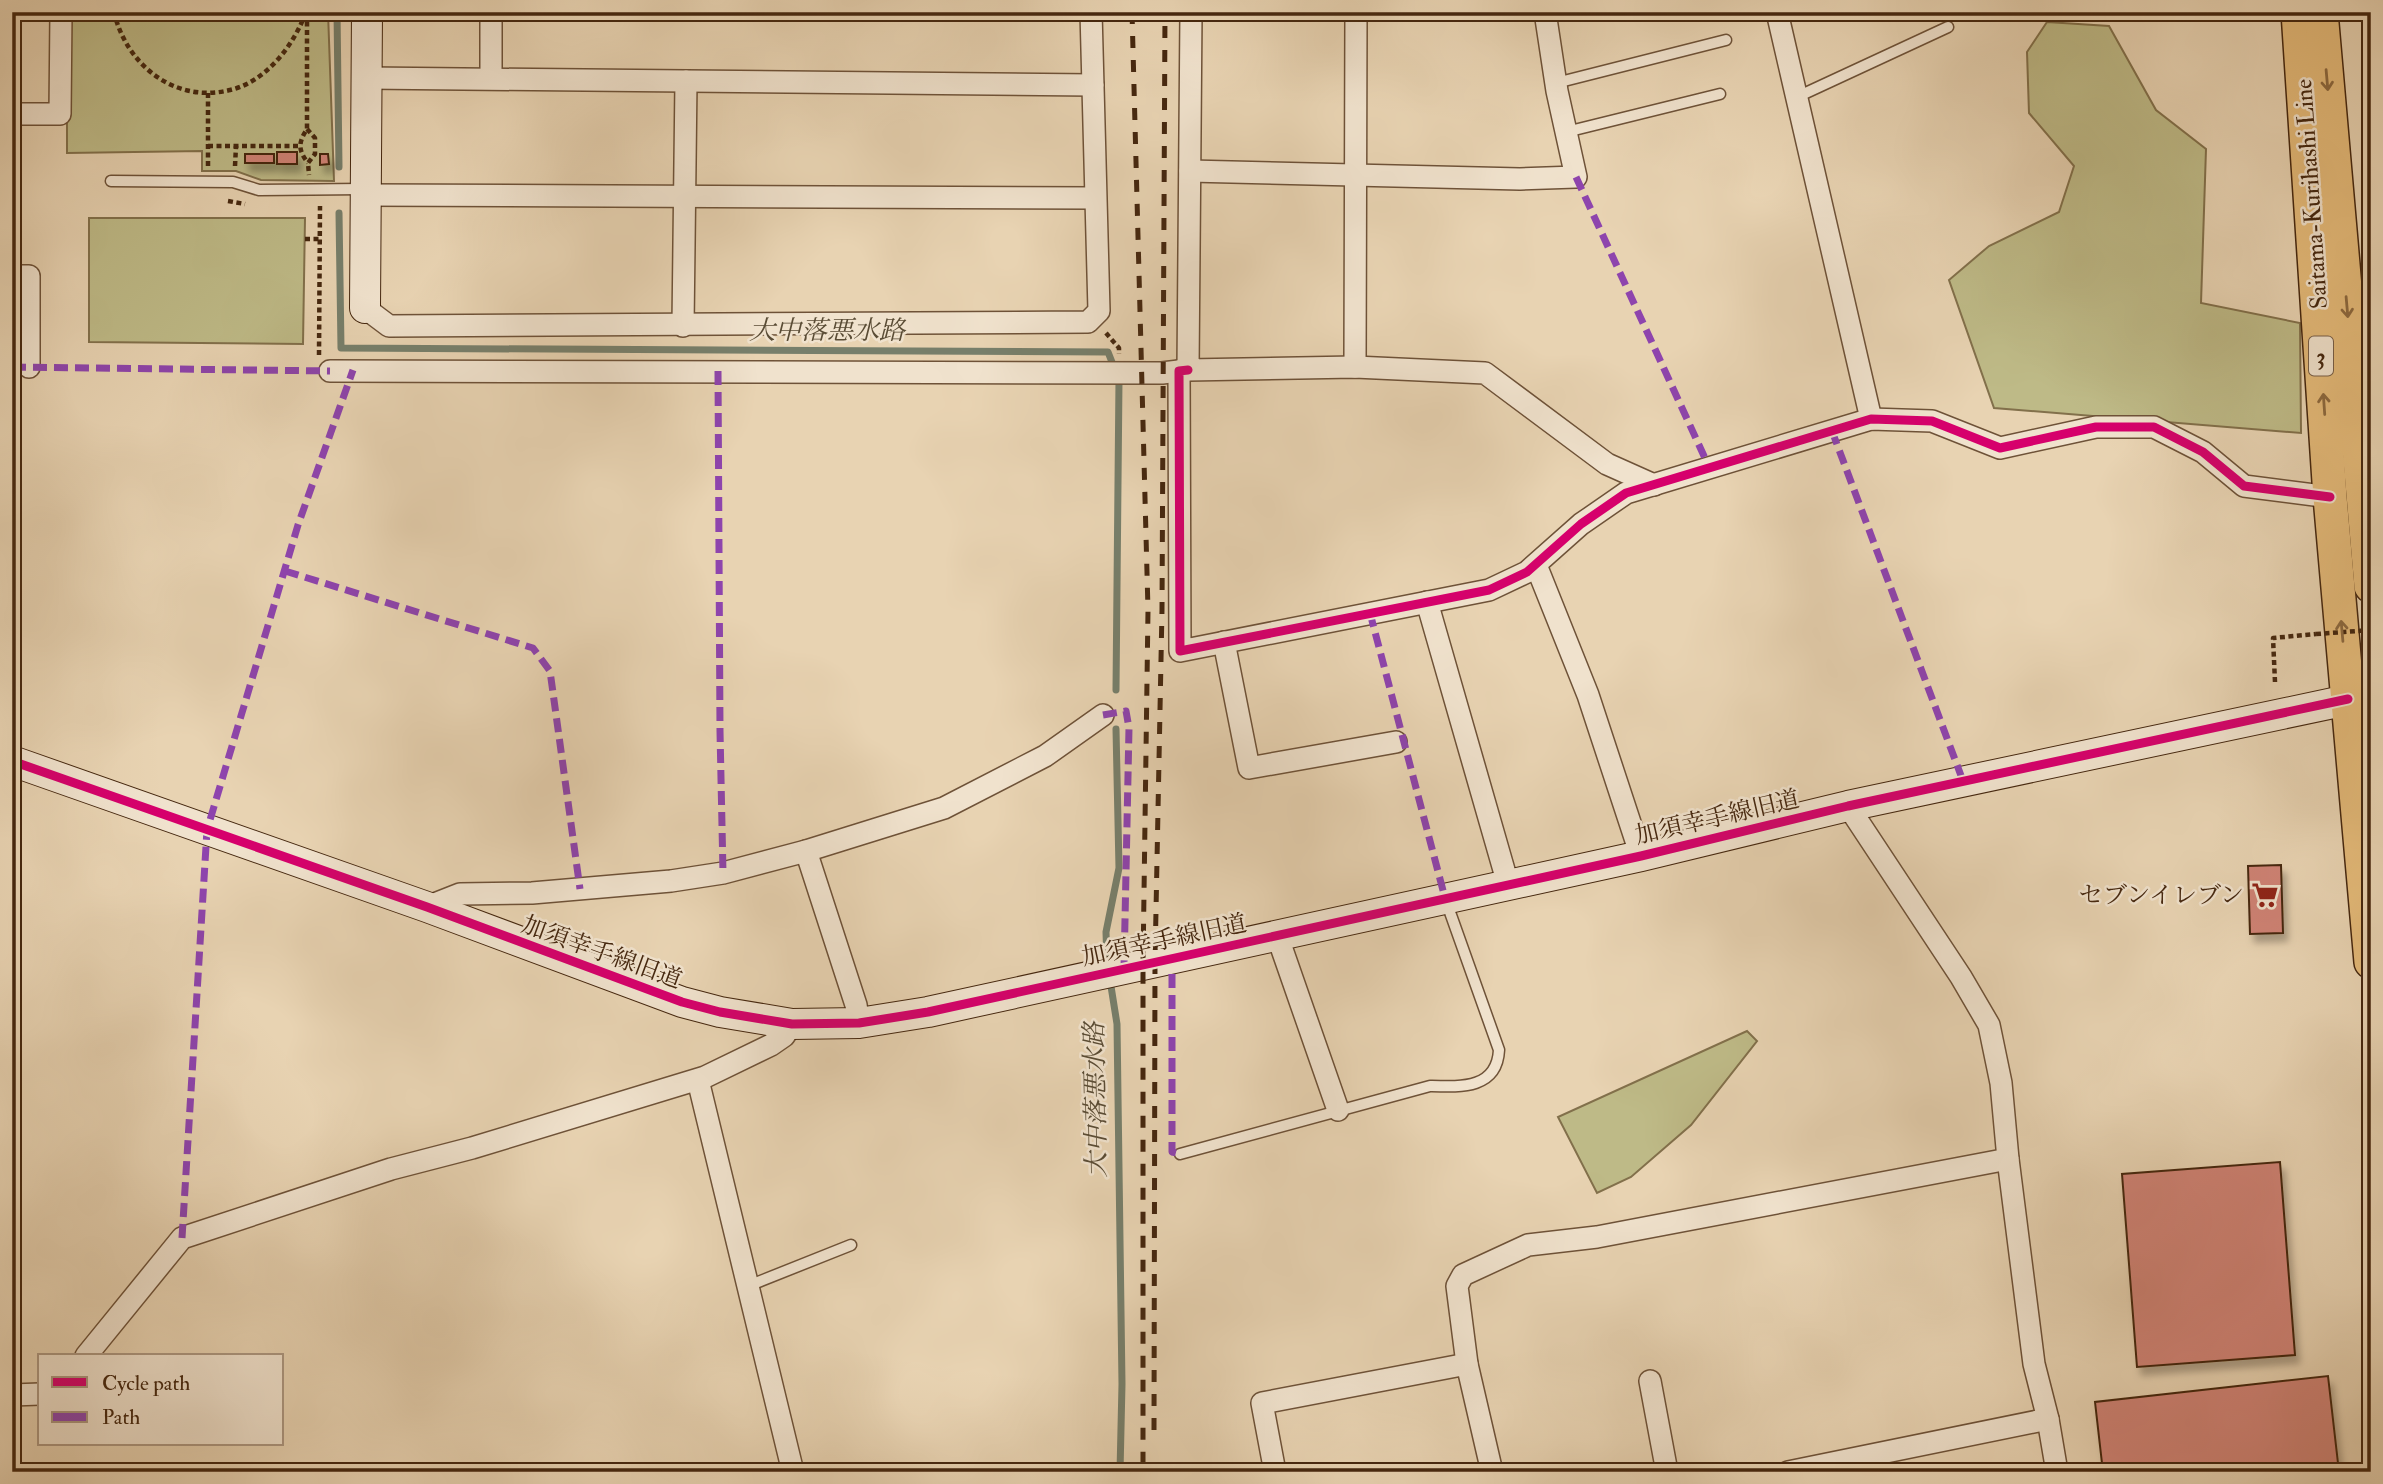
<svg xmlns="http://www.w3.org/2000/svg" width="2383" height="1484" font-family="'IM FELL Double Pica','Noto Serif JP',serif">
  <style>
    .green { fill: #beba87; stroke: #82704b; stroke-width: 2 }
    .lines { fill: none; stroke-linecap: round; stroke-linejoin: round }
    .stream { stroke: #777f6b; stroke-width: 7 }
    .building { fill: #d08376; stroke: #45270f; stroke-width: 2; filter: url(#shadow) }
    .lane-casing { stroke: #6e5238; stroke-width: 13 }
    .street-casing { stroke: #6e5238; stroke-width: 24 }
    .secondary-casing { stroke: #45270f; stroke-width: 32 }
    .primary-casing { stroke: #45270f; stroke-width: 36 }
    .path { stroke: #45270f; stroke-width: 4.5; stroke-dasharray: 5 3.5; stroke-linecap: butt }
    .lane { stroke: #f0e2cd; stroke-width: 10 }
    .street { stroke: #f0e2cd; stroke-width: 21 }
    .secondary { stroke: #f0e2cd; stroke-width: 30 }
    .primary { stroke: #e4ba79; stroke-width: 33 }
    .rail { stroke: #45270f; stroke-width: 5; stroke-dasharray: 12 12; stroke-linecap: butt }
    .path-bridge { stroke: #45270f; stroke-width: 4.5; stroke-dasharray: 5 3.5; stroke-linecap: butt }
    .quiet { stroke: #8e44ad; stroke-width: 7; stroke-dasharray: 14 7; stroke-linecap: butt }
    .cycleway-casing { stroke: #f0e2cd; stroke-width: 13 }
    .cycleway { stroke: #d6006c; stroke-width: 9 }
    .oneway { stroke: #8d693f }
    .labels { text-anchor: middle; stroke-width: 5; stroke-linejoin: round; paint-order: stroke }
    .shield { fill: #f0e2cd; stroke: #785f48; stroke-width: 2 }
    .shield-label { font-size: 23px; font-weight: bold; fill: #45270f }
    .street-label { font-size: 24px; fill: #45270f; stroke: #f0e2cd }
    .poi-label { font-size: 24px; fill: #45270f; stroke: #f0e2cd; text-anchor: end }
    .water-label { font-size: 26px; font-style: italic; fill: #5a4c35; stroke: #f0e2cd }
  </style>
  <defs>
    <filter id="shadow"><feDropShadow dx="4.5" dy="8" stdDeviation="3.5" flood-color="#0004"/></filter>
  </defs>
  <rect width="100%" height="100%" fill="#e8d3b2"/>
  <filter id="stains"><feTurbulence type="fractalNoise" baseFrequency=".00286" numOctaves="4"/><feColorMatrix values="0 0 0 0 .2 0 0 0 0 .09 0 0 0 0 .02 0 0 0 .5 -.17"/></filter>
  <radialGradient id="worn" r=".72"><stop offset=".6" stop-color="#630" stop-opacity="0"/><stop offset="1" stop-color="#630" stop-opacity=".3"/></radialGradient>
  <!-- green -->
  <g class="green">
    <polygon points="67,12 328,12 334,181 261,180 236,171 202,171 202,151 67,153"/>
    <polygon points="2047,22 2109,26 2156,110 2206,149 2201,303 2300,323 2301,433 1994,408 1949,280 1989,246 2059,212 2074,166 2029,113 2027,52"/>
    <polygon points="89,218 305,218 303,344 89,342"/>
    <polygon points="1747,1031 1757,1041 1691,1125 1631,1177 1597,1193 1558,1117"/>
  </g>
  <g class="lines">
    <!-- stream -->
    <g class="stream">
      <polyline points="337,12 339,167"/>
      <polyline points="339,213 341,348 1108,352 1119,380 1116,690"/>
      <polyline points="1107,964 1106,932 1119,868 1116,729"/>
      <polyline points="1110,980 1117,1024 1122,1384 1120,1472"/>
    </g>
  </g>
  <!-- building -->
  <g class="building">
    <rect x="277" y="152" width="20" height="12"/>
    <rect x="245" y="154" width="29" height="9"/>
    <polygon points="320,154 328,154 329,164 320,165"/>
    <polygon points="2281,865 2283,933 2250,934 2248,866"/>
    <polygon points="2280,1162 2295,1355 2137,1367 2122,1174"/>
    <polygon points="2328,1376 2339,1472 2103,1472 2095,1402"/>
  </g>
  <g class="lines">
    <!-- lane casing -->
    <g class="lane-casing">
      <g id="lane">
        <polyline points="1556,83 1726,40"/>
        <polyline points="1797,97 1948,27"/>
        <polyline points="1566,132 1720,94"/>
        <polyline points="111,181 233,182 259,190 363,189"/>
        <path d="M1180,1154L1430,1086C1461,1087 1497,1089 1499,1050L1446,901"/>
        <polyline points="748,1286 851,1245"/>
      </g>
    </g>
    <!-- street casing -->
    <g class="street-casing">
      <g id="street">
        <polyline points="1191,12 1188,370 1355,367 1485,373 1607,464 1654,485"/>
        <polyline points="1777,12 1871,419"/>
        <polyline points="367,78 1093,85"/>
        <polyline points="491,78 491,12"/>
        <polyline points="12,114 60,114 61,12"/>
        <polyline points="1190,171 1520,179 1576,177 1557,91 1545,12"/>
        <polyline points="365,195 1095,198"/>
        <polyline points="12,276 29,276 29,367"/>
        <polyline points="365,308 389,326 1088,322 1099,311 1091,12"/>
        <polyline points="683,326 686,81"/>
        <polyline points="1355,367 1356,12"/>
        <polyline points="1188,370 1179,371 1180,651 1489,590 1527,572 1581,524 1626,493 1871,419 1932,421 2000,448 2096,427 2154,427 2203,452 2244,486 2330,497"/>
        <polyline points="330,371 1162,373 1179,371"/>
        <polyline points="1536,565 1588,695 1641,856"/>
        <polyline points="1427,602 1508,884"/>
        <polyline points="1224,642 1249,768 1396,742"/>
        <polyline points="1848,806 1961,977 1989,1025 2001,1083 2008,1159 2034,1364 2048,1419 2057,1472"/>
        <polyline points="806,851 856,1005 859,1023"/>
        <polyline points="427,907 460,894 532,893 671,881 723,873 806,851 944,808 1045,756 1103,715"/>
        <polyline points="1277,935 1338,1110"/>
        <polyline points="698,1080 793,1472"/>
        <polyline points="86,1356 182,1238 391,1169 472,1148 705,1077 771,1045 784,1036 792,1024"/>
        <polyline points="1467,1364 1457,1286 1463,1275 1528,1245 1597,1237 2008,1159"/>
        <polyline points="1650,1381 1667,1472"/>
        <polyline points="12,1395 40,1394"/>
        <polyline points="1275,1472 1262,1403 1467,1364 1492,1472"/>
        <polyline points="1788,1472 2048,1419"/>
      </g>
    </g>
    <!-- secondary casing -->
    <g class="secondary-casing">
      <g id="secondary">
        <polyline points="365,308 367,12"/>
        <polyline points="12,761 427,907 682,1002 720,1012 792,1024 859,1023 928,1012 1641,856 1848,806 2371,695"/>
      </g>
    </g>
    <!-- primary casing -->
    <g class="primary-casing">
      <g id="primary">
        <polyline points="2298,12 2330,497 2371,962"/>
        <polyline points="2321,12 2371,586"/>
      </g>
    </g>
    <!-- path -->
    <g class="path">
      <path d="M114,12C126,64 174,104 230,90C266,82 294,45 306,12"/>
      <path d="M307,13V129C298,143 298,150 308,163"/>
      <polyline points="208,93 208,169"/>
      <polyline points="307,129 315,138 315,154 308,163 309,175"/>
      <polyline points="208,146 300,146"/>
      <polyline points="235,166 236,146"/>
      <polyline points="228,201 245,204"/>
      <polyline points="305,239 320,239"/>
      <polyline points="1106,333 1119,348 1119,354"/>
      <polyline points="319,355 320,206"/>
      <polyline points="2275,682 2273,638 2316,634"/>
    </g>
    <!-- lane -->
    <use href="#lane" class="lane"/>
    <!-- street -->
    <use href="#street" class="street"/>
    <!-- secondary -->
    <use href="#secondary" class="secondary"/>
    <!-- primary -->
    <use href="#primary" class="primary"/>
    <!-- rail -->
    <g class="rail">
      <polyline points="1132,12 1148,610 1143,964 1143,1472"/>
      <polyline points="1154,1430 1155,961 1162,610 1165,12"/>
    </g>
    <!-- path-bridge -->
    <polyline class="path-bridge" points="2316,634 2371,630"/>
    <!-- quiet -->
    <g class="quiet">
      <polyline points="1576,177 1710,469"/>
      <polyline points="12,367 330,371"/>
      <polyline points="718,371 720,731 723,873"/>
      <polyline points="1832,431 1963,781"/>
      <polyline points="285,571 533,648 550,671 580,889"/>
      <polyline points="1370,613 1445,898"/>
      <polyline points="1103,715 1126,711 1129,728 1124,968"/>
      <polyline points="1172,974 1172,1152 1180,1154"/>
      <polyline points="182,1238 207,830 298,525 353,370"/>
    </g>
    <!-- cycleway casing -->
    <g class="cycleway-casing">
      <g id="cycleway">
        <polyline points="1188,370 1179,371 1180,651 1489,590 1527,572 1581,524 1626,493 1871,419 1932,421 2000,448 2096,427 2154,427 2203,452 2244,486 2330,497"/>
        <polyline points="12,761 427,907 682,1002 720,1012 792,1024 859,1023 928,1012 1641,856 1848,806 2348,699"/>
      </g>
    </g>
    <!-- cycleway -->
    <use href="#cycleway" class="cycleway"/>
  </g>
  <!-- one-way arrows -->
  <defs><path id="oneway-shaft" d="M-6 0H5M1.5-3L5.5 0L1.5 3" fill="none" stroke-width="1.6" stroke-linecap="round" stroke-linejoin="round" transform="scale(1.75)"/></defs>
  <g class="oneway">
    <use href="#oneway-shaft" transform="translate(2327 80) rotate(85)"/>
    <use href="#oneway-shaft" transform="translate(2347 307) rotate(85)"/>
    <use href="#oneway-shaft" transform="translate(2324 404) rotate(-94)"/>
    <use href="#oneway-shaft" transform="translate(2342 631) rotate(-95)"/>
  </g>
  <!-- icons -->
  <defs>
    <g id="supermarket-bare" transform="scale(2.1)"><path d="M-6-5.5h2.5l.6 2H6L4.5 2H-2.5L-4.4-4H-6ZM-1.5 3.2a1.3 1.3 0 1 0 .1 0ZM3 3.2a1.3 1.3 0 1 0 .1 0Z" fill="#8f2418" stroke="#f0e2cd" stroke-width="2.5" paint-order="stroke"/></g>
  </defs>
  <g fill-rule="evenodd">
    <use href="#supermarket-bare" x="2265" y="895"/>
  </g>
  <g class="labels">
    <!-- shield labels -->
    <rect class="shield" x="2309" y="336.5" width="24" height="39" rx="5"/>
    <g class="shield-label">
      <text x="2321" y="364">3</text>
    </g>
    <!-- street labels -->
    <g class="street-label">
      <text transform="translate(2311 194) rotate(-94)" y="8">Saitama-Kurihashi Line</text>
      <text transform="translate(1717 817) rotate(-13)" y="8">加須幸手線旧道</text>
      <text transform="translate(1164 940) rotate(-12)" y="8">加須幸手線旧道</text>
      <text transform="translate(602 952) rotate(20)" y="8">加須幸手線旧道</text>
    </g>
    <!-- poi labels -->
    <g class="poi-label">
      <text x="2244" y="903">セブンイレブン</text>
    </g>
    <!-- water labels -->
    <g class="water-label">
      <text x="827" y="339">大中落悪水路</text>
      <text transform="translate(1095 1100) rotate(-91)" y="9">大中落悪水路</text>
    </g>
  </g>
  <!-- margin -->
  <rect width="2383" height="1484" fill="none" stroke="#e8d3b2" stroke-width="42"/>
  <rect x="14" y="14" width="2355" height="1456" fill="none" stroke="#45270f" stroke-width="3.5"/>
  <rect x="21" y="21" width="2341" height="1442" fill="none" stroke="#45270f" stroke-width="2"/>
  <!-- legend -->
  <rect x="38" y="1354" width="245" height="91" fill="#f0e2cd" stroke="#ac9781" stroke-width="2"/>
  <rect x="52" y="1377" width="35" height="10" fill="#d6006c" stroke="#ac9781" stroke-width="2"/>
  <text x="102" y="1390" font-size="21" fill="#45270f">Cycle path</text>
  <rect x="52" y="1412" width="35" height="10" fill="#8e44ad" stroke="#ac9781" stroke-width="2"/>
  <text x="102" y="1424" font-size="21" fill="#45270f">Path</text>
  <rect width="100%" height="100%" filter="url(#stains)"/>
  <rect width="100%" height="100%" fill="url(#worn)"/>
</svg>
